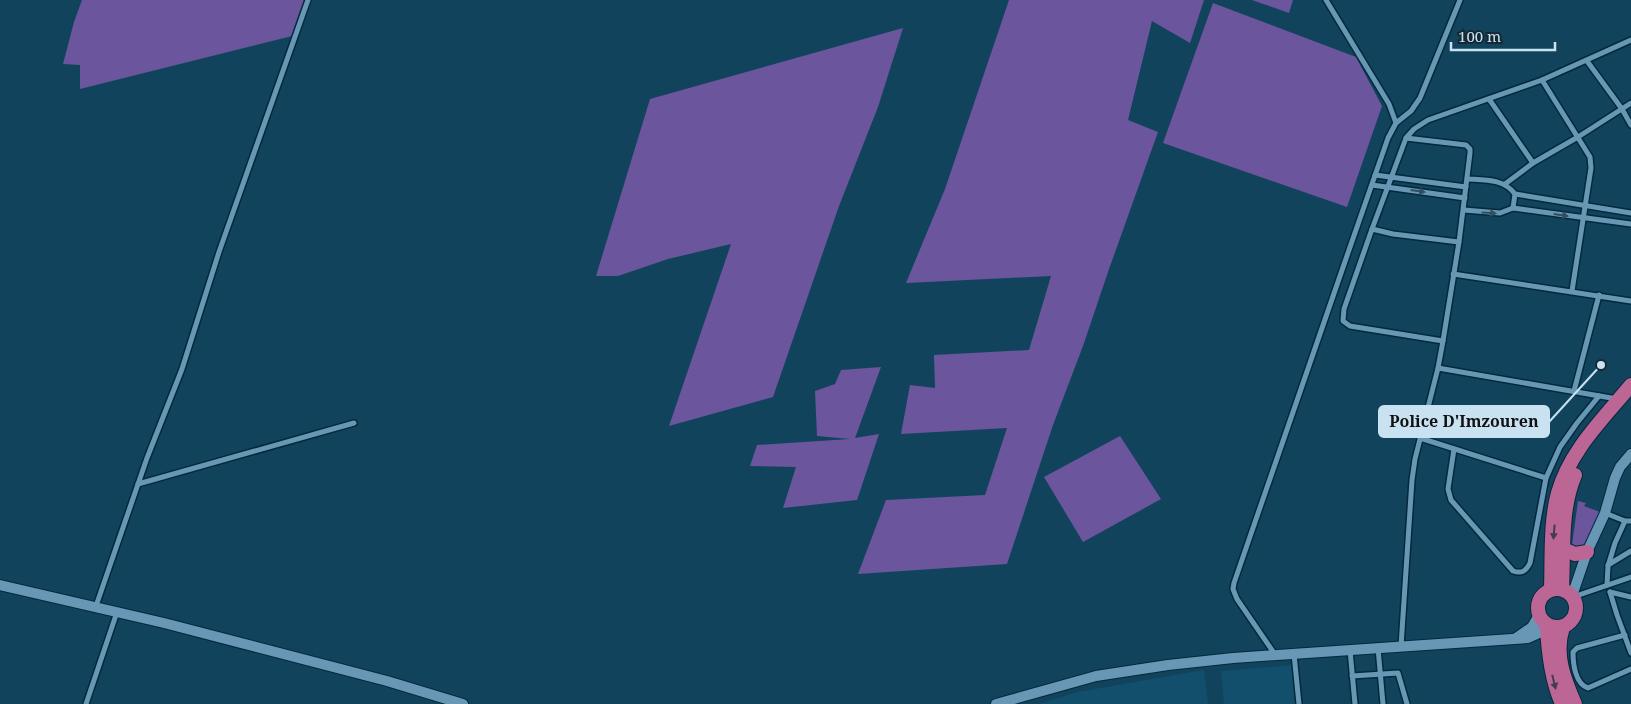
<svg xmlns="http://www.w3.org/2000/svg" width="1631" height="704" font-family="'Noto Serif',serif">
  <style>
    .built { fill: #124f6d }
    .green { fill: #6b559d }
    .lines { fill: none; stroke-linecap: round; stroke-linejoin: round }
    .minor-casing { stroke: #03293c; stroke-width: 8 }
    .secondary-casing { stroke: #03293c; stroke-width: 12 }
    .trunk-casing { stroke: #03293c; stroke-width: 16 }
    .minor { stroke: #6797b4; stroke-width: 5 }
    .secondary { stroke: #6797b4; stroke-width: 10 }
    .trunk { stroke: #bc6695; stroke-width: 14 }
    .oneway { fill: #314f61 }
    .oneway2 { fill: #463b51 }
    .leader { fill: none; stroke: #c9e2f2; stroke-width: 2 }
    .callout-dot { fill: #c9e2f2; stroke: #142834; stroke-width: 2 }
    .callout { fill: #c9e2f2; stroke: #c9e2f2; stroke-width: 2 }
    .callout-label { font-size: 16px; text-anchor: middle; font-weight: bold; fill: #111 }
  </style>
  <rect width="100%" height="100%" fill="#12435d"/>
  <!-- built -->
  <g class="built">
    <polygon points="1295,665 1301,704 1224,704 1221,671"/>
    <polygon points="1204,670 1208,704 1038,704 1078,692"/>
  </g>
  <!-- green -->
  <g class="green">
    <polygon points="82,0 312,0 300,34 80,89 80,65 63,64 74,22"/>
    <polygon points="1009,0 1204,0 1190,43 1152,21 1128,120 1158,132 1108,272 1083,346 1053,425 1007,564 858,574 886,500 985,495 1007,428 901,434 910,385 935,388 934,355 1029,350 1051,276 906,283 945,189"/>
    <polygon points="1252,0 1293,0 1289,13"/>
    <polygon points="1213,3 1356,57 1382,106 1347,207 1163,143"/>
    <polygon points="903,28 878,107 839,206 773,397 669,426 731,244 668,259 618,276 596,276 650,99"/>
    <polygon points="881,367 855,438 879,434 857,500 783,508 796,467 750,466 757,445 850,439 817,436 815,391 835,384 841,370"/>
    <polygon points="1120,436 1161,499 1083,542 1044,477"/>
    <polygon points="1578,501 1586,503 1584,506 1600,512 1584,548 1576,549 1572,545"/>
  </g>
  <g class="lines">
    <!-- minor casing -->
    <g class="minor-casing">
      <g id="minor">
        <polyline points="1326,0 1389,104 1396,123"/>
        <polyline points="1587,61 1622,109 1631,125"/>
        <polyline points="1542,80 1590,157 1591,168 1572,291"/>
        <polyline points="1489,99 1533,163"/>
        <polyline points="1375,175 1466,187"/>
        <path d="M1468,179C1486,180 1504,179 1515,194L1631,213"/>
        <polyline points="1505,184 1533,163 1578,137 1631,103"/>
        <polyline points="1372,185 1465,198"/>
        <polyline points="1513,208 1515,194"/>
        <polyline points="1464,210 1500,213 1513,208 1631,224"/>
        <polyline points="1372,229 1344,309 1343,321 1350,326 1443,341"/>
        <polyline points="1459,242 1393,234 1372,229 1406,138 1414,129 1428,120 1542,80 1631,40"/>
        <polyline points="1453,274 1631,301"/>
        <polyline points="1438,368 1617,399"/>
        <polyline points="1574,391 1599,295"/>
        <polyline points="1420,438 1546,478"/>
        <path d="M1454,449L1448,489L1451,500L1513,571C1522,574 1526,571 1530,563L1546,478L1560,447L1577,423L1599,396"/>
        <polyline points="138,484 354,423"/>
        <polyline points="1605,513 1625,521 1631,521"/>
        <polyline points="1608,565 1631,551"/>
        <polyline points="1607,585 1608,566 1615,543 1625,521"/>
        <polyline points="1610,592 1617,615 1631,653"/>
        <polyline points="1610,592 1631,597"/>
        <polyline points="1573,597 1631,577"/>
        <polyline points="96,606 147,458 182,369 219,252 308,0"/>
        <path d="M1625,635L1577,648L1573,652C1573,663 1575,684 1588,688L1631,669"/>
        <polyline points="1401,646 1412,480 1415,459 1438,368 1443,341 1459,242 1470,153 1470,149 1466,145 1406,138"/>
        <polyline points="1378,648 1383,704"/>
        <polyline points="1350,650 1355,704"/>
        <polyline points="1294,654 1299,704"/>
        <path d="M1276,656L1237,599L1233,589L1234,583C1286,434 1336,286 1388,138L1396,123L1411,111L1420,98L1460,0"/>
        <polyline points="1352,676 1398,673 1407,704"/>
        <polyline points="86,704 117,612"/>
      </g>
    </g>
    <!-- secondary casing -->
    <g class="secondary-casing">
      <g id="secondary">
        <polyline points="0,585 164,623 387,681 463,704"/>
        <polyline points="1572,596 1587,552 1605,513 1615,478 1620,467 1631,454"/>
        <polyline points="1516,638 1532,627 1539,615"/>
        <polyline points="996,704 1096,676 1168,665 1233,658 1528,638 1539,633 1545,623"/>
      </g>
    </g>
    <!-- trunk casing -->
    <g class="trunk-casing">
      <g id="trunk">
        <polyline points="1563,549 1575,554 1587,552"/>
        <circle cx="1557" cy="608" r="19"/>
        <path d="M1551,589C1552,560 1550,521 1558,493C1570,450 1604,418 1631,385"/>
        <path d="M1562,589C1564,552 1560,510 1575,475"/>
        <path d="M1547,625C1548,652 1551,679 1562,704"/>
        <path d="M1563,627C1554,654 1564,679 1575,704"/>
      </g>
    </g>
    <!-- minor -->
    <use href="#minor" class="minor"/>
    <!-- secondary -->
    <use href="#secondary" class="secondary"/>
    <!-- trunk -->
    <use href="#trunk" class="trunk"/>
  </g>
  <!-- one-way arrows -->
  <defs><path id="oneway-solid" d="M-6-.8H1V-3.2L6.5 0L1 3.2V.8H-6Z" transform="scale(1.25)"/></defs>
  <g class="oneway">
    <use href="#oneway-solid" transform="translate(1418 191) rotate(8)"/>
    <use href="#oneway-solid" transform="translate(1489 213) rotate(4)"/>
    <use href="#oneway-solid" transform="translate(1561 215) rotate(8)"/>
  </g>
  <g class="oneway2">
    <use href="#oneway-solid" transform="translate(1554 532) rotate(95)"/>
    <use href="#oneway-solid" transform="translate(1554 682) rotate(76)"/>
  </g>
  <!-- callouts -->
  <path class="leader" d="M1601 365L1549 422"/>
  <circle class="callout-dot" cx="1601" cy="365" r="5"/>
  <rect class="callout" x="1379" y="406" width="170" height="31" rx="5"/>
  <g class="callout-label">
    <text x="1464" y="427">Police D'Imzouren</text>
  </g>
  <!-- scale -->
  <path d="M1451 42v8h104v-8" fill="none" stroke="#c9e2f2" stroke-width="2.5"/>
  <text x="1458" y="42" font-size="15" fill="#c9e2f2" stroke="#142834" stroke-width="4" paint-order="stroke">100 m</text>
</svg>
